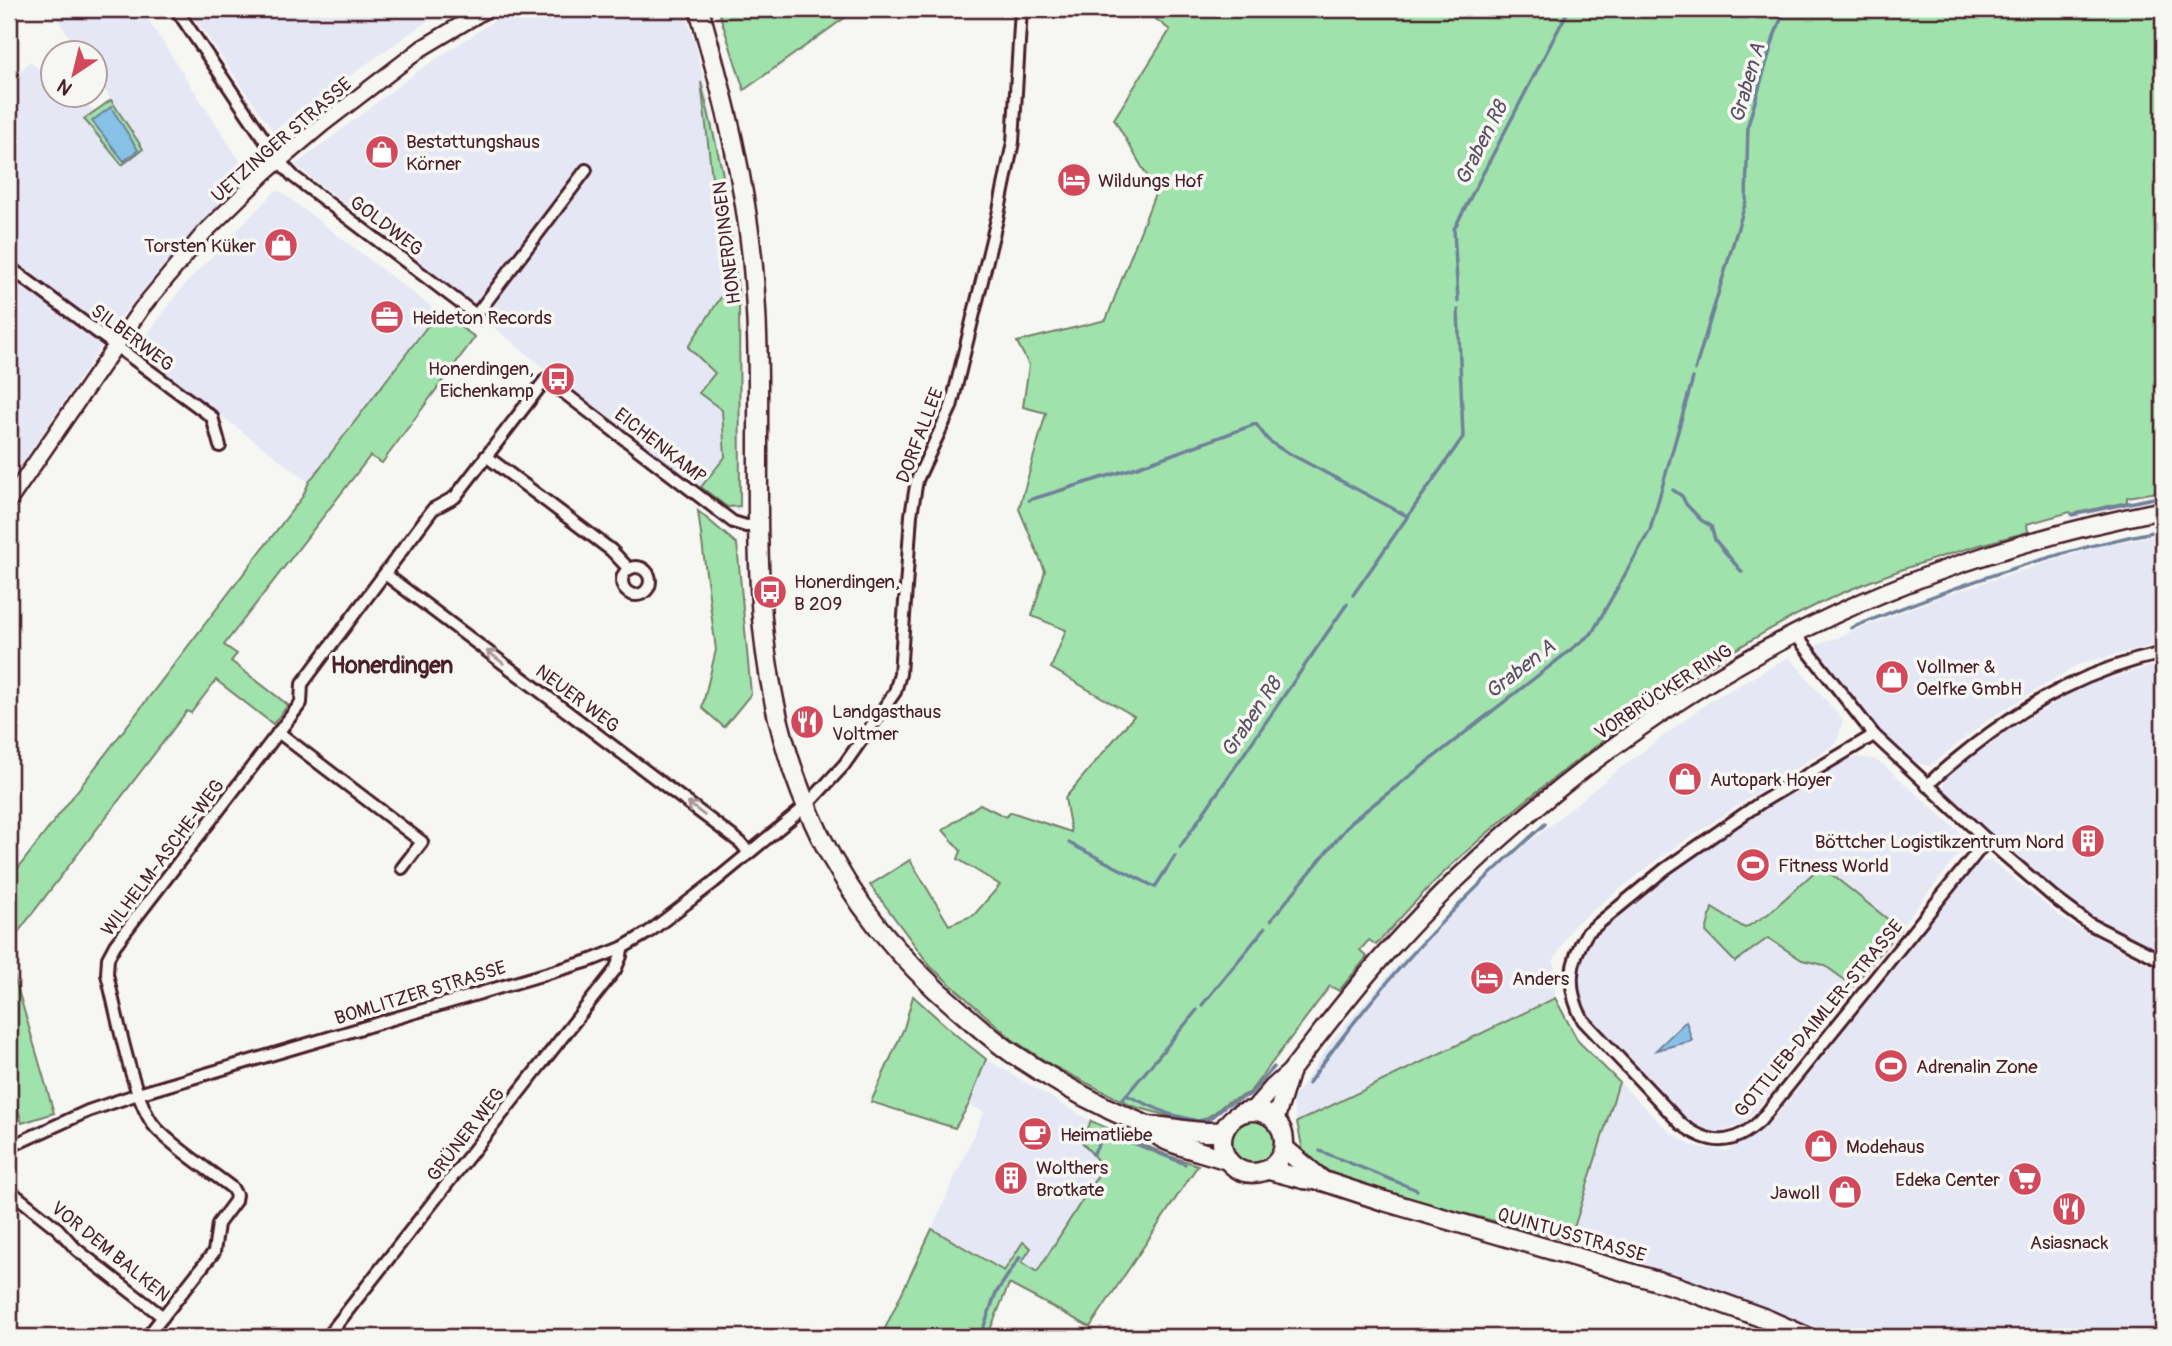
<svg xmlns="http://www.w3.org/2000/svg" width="2172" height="1346" font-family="Pangolin,sans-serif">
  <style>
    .built { fill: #e5e8f4 }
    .green { fill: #a0e2ab; stroke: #75806b; stroke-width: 2 }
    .water { fill: #87c2e6; stroke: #6f819b; stroke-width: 2 }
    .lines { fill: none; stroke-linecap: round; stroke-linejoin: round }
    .stream { stroke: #6f819b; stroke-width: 3.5 }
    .minor-casing { stroke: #4a1f2b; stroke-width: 16 }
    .tertiary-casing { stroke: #4a1f2b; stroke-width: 19 }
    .secondary-casing { stroke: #4a1f2b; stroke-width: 21 }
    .primary-casing { stroke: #4a1f2b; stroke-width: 23 }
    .minor { stroke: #f6f6f2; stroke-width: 10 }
    .tertiary { stroke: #f6f6f2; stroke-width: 14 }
    .secondary { stroke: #f6f6f2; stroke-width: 16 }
    .primary { stroke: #f6f6f2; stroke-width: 18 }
    .oneway { stroke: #a99598 }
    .labels { text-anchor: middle; stroke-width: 7; stroke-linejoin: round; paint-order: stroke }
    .street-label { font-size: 19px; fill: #4a1f2b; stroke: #f6f6f2 }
    .poi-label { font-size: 19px; fill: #4a1f2b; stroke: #f6f6f2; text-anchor: start }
    .water-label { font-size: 21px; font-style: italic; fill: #5c5063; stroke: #f6f6f2 }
    .quarter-label { font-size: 23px; font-weight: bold; fill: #4a1f2b; stroke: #f6f6f2 }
  </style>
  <rect width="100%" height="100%" fill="#f6f6f2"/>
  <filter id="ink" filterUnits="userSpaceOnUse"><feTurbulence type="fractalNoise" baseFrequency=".0143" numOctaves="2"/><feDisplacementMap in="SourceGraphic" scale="14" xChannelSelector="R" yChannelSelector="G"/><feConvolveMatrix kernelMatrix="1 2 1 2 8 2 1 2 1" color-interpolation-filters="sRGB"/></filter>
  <g filter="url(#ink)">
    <!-- built -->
    <g class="built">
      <polygon points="50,9 141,9 250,176 173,255 120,318 9,484 9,251 15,246 9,241 9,88 29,61 52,79 52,94 73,95 95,111 111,100 95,75 94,52 80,52"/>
      <polygon points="188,9 450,9 427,21 273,131"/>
      <polygon points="512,9 684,9 694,38 727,181 735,251 741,345 741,512 721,506 575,394 483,318 470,301 295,165 418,71"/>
      <polygon points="275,191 280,191 438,312 309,482 144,357 136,349 185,284"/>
      <polygon points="2163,534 2163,643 2079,664 1989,719 1930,766 1908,762 1815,657 1815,646 1948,594 2103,545"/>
      <polygon points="1789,657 1843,720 1837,743 1761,790 1662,856 1573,926 1554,960 1555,998 1297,1122 1292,1100 1333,1039 1401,961 1510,858 1618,770 1710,701"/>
      <polygon points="2163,663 2163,952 2089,915 2064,898 1943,793 1944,776 2000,735 2085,685"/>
      <polygon points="1857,757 1873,759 1884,765 1962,834 1962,850 1746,1123 1721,1132 1698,1128 1677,1117 1594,1031 1572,991 1574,960 1589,936 1671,869 1768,803 1838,763"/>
      <polygon points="1992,861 2067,922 2163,972 2163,1337 1833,1337 1733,1297 1570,1241 1619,1082 1669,1131 1692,1146 1726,1151 1753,1137 1777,1115 1976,862"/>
      <polygon points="986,1059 1091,1121 1082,1142 1103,1167 1037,1272 1022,1262 1023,1243 1004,1272 932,1229 984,1112 969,1104"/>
    </g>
    <!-- green -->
    <g class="green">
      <polygon points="718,9 857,9 744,90"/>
      <path d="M1143,9H2163V491L2127,497V502L2072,514L2070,512L2027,524L2028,532C1974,546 1919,562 1866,583C1785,615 1709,664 1638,715C1568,766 1499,819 1437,879C1416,900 1396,923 1376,945L1369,940L1360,950L1367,957L1339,991L1330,986L1249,1093L1227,1102L1214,1113L1202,1120L1191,1122L1132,1106L1053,1066L1012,1039L931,967L870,885L910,860L949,925L974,915L1000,885L958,859L961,851L943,830L980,804L1006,817L1011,812L1071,832L1065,798L1134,716L1051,668L1066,630L1032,616L1045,571L1019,509L1046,413L1023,407L1029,365L1017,342L1106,320L1156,191L1114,119L1170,30Z"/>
      <polygon points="701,82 722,170 739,296 740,506 727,507 701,487 725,457 722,410 699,393 715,373 688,347 725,291"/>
      <polygon points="111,100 143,149 122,165 84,119"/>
      <polygon points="438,312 475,337 382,463 370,456 224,645 237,654 231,661 288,705 273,724 216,680 191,713 187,711 9,944 9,880 303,496 309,482"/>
      <polygon points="698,511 737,544 751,694 724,727 702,708 716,650"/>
      <polygon points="1821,866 1900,929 1853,986 1824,965 1802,960 1768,938 1735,962 1706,932 1712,908 1745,928 1768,914"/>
      <polygon points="9,959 54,1113 22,1123 9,1079"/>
      <polygon points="913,996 956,1035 986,1059 969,1104 955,1128 871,1102 904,1028"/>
      <polygon points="1555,998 1578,1041 1619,1082 1570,1241 1384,1192 1335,1175 1304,1156 1297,1122"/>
      <circle cx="1253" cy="1143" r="25"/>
      <polygon points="1091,1121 1169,1156 1198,1165 1090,1327 1009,1284 987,1337 881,1337 932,1229 1004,1271 1023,1242 1031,1248 1022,1262 1037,1272 1103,1167 1082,1142"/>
    </g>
    <!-- water -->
    <g class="water">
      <polygon points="111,107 138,150 124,161 92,121"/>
      <polygon points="1686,1021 1692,1041 1656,1050"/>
    </g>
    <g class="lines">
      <!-- stream -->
      <g class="stream">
        <polyline points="1458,301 1454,229 1569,9"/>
        <polyline points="1695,370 1746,201 1748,125 1775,34 1785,9"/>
        <polyline points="1673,490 1682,496 1686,504 1701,520 1711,526 1715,540 1742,572"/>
        <polyline points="1029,500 1137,467 1256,424 1268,440 1281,449 1407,516"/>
        <polyline points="2072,515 2163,496"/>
        <polyline points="1353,595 1463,437 1458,310"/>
        <path d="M1851,628C1953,587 2055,550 2163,530"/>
        <polyline points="1069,843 1155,887 1175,856"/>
        <polyline points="1180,847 1347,604"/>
        <polyline points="1271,920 1351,822 1592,633 1650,530 1693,378"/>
        <polyline points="1202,1005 1265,928"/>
        <path d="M1308,1084C1376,987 1456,902 1545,824"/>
        <polyline points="1126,1095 1169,1114 1197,1121 1209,1119 1226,1105 1249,1095 1274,1067"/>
        <polyline points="1123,1099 1197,1010"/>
        <polyline points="1106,1132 1185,1164"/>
        <polyline points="1320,1151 1417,1190"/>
        <polyline points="1093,1154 1108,1129"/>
        <polyline points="980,1337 996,1293 1020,1257"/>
      </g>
      <!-- minor casing -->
      <g class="minor-casing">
        <g id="minor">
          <polyline points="176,9 279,161 294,177 476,315 586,170"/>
          <polyline points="9,267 212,417 220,446"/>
          <polyline points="486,456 611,550 629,569"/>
          <circle cx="636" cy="581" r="14"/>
          <polyline points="385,574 741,843 748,852"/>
          <polyline points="1795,634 1874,735 1987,840 2057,900 2088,923 2163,961"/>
          <polyline points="278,732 422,842 402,868"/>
          <path d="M1874,735L1760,803L1665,869L1587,933C1569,962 1566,989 1583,1020L1681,1124C1710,1146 1733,1146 1760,1121L1987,840"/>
          <path d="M1927,786C1941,771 1957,759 1972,747C2030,701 2090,669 2163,653"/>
          <polyline points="9,1147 88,1111 138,1094 589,961 622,948 649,932 714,882 806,806 844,765 895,692 900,674 911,515 917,480 951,407 998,215 1013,142 1021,9"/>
          <polyline points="9,1190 58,1229 76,1249 163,1317"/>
          <path d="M147,1337L214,1252L218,1224L235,1201L236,1195L232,1188C209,1170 176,1149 156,1128C133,1103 116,1010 107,974L108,958L115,945L301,703L302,684L433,509L455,497L546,379L733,522L746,526L759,525"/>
          <polyline points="327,1337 615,970 621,956 622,948"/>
        </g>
      </g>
      <!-- tertiary casing -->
      <g class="tertiary-casing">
        <polyline id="tertiary" points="9,501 141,309 204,233 265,173 323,124 422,48 487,9"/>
      </g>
      <!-- secondary casing -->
      <g class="secondary-casing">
        <g id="secondary">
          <path d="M1252,1111L1273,1087L1290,1072C1320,1033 1351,993 1384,955C1506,818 1670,690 1838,613C1941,565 2052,532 2163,510"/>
          <polyline points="1275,1121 1290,1073"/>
        </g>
      </g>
      <!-- primary casing -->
      <g class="primary-casing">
        <g id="primary">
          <path d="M699,9C724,97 747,187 754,279C763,392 753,506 762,618C776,777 836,906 958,1009C975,1024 993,1040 1012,1053C1042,1073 1074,1092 1107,1108C1120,1115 1133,1119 1145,1125C1151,1129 1156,1134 1162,1138C1179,1147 1208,1153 1227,1160"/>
          <circle cx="1253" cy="1142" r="31"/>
          <path d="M1146,1126C1173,1126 1197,1135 1224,1131"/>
          <polyline points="1284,1148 1323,1181"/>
          <polyline points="1269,1170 1303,1179 1323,1181 1384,1201 1678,1287 1766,1319 1807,1337"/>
        </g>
      </g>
      <!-- minor -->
      <use href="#minor" class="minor"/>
      <!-- tertiary -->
      <use href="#tertiary" class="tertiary"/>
      <!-- secondary -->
      <use href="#secondary" class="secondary"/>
      <!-- primary -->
      <use href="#primary" class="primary"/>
    </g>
    <!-- one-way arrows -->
    <defs><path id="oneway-shaft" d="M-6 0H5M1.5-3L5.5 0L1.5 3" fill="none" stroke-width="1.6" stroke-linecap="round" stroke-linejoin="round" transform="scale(1.75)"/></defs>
    <g class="oneway">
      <use href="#oneway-shaft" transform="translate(495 657) rotate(-143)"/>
      <use href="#oneway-shaft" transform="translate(696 809) rotate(-143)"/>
    </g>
  </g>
  <!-- icons -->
  <defs>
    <g id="shop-disc" transform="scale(1.75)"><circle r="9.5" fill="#d1495b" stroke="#f6f6f2"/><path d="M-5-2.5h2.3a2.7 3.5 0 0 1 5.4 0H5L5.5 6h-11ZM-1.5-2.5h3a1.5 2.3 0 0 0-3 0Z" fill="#fff"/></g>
    <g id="hotel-disc" transform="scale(1.75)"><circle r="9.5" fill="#d1495b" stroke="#f6f6f2"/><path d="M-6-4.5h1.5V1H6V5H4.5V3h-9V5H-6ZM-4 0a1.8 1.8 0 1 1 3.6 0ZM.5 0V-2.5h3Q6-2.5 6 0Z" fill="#fff"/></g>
    <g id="office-disc" transform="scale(1.75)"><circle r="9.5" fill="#d1495b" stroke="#f6f6f2"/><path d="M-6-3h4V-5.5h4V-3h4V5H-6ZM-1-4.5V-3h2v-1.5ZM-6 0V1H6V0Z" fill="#fff"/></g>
    <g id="bus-disc" transform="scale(1.75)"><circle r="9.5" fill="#d1495b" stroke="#f6f6f2"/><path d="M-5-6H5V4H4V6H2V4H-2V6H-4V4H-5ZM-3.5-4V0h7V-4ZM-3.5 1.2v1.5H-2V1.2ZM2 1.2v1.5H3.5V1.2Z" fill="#fff"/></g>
    <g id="restaurant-disc" transform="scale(1.75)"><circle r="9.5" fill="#d1495b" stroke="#f6f6f2"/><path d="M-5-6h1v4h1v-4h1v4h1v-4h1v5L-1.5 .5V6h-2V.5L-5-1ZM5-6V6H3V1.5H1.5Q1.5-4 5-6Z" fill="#fff"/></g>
    <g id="building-disc" transform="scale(1.75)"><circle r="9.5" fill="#d1495b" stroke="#f6f6f2"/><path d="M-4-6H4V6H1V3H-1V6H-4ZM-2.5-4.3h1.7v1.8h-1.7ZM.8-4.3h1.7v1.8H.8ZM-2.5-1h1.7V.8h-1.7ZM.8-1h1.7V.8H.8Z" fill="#fff"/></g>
    <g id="stadium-disc" transform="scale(1.75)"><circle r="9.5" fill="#d1495b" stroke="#f6f6f2"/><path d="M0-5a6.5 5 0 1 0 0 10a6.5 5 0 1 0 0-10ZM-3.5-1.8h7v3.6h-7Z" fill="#fff"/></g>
    <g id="cafe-disc" transform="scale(1.75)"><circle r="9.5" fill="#d1495b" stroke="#f6f6f2"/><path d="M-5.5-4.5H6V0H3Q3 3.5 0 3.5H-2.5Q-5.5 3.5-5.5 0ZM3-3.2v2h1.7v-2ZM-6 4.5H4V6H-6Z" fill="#fff"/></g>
    <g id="supermarket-disc" transform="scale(1.75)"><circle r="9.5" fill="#d1495b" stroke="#f6f6f2"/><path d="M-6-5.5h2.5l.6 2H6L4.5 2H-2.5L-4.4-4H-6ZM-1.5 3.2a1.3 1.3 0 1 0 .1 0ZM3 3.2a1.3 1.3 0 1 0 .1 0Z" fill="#fff"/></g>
  </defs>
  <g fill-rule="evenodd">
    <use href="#shop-disc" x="382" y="152"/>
    <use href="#hotel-disc" x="1074" y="180"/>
    <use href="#shop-disc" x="281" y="245"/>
    <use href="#office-disc" x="387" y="317"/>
    <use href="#bus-disc" x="558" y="379"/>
    <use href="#bus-disc" x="770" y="592"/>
    <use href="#shop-disc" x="1892" y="677"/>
    <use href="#restaurant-disc" x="807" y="722"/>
    <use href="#shop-disc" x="1685" y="779"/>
    <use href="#building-disc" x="2088" y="841"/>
    <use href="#stadium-disc" x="1753" y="865"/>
    <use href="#hotel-disc" x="1487" y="978"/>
    <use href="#stadium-disc" x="1891" y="1066"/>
    <use href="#cafe-disc" x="1035" y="1134"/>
    <use href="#shop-disc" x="1821" y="1146"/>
    <use href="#building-disc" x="1011" y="1178"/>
    <use href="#supermarket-disc" x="2025" y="1179"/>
    <use href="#shop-disc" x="1845" y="1192"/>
    <use href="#restaurant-disc" x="2069" y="1209"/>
  </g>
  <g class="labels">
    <!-- street labels -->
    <g class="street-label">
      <text transform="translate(281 139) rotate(-41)" y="7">UETZINGER STRASSE</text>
      <text transform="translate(387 225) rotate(37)" y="7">GOLDWEG</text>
      <text transform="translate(726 243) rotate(-97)" y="7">HONERDINGEN</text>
      <text transform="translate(133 337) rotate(37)" y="7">SILBERWEG</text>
      <text transform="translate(919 435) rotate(-69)" y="7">DORFALLEE</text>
      <text transform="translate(661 445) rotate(38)" y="7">EICHENKAMP</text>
      <text transform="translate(1663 691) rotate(-33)" y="7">VORBRÜCKER RING</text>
      <text transform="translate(578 698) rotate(37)" y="7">NEUER WEG</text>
      <text transform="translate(162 857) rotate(-53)" y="7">WILHELM-ASCHE-WEG</text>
      <text transform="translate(420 992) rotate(-17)" y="7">BOMLITZER STRASSE</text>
      <text transform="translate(1818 1018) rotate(-50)" y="7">GOTTLIEB-DAIMLER-STRASSE</text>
      <text transform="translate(465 1134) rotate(-52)" y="7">GRÜNER WEG</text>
      <text transform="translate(1572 1234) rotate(16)" y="7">QUINTUSSTRASSE</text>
      <text transform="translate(111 1251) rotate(39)" y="7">VOR DEM BALKEN</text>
    </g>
    <!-- poi labels -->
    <g class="poi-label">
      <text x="406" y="148">Bestattungshaus<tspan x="406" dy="22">Körner</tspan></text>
      <text x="1098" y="187">Wildungs Hof</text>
      <text x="256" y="252" text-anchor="end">Torsten Küker</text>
      <text x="412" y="324">Heideton Records</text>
      <text x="534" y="375" text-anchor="end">Honerdingen,<tspan x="534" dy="22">Eichenkamp</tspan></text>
      <text x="794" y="588">Honerdingen,<tspan x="794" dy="22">B 209</tspan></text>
      <text x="1916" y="673">Vollmer &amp;<tspan x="1916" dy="22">Oelfke GmbH</tspan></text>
      <text x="832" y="718">Landgasthaus<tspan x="832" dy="22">Voltmer</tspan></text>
      <text x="1710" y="786">Autopark Hoyer</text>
      <text x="2064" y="848" text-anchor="end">Böttcher Logistikzentrum Nord</text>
      <text x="1778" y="872">Fitness World</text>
      <text x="1512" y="985">Anders</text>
      <text x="1916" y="1073">Adrenalin Zone</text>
      <text x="1060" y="1141">Heimatliebe</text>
      <text x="1846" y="1153">Modehaus</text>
      <text x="1036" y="1174">Wolthers<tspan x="1036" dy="22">Brotkate</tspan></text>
      <text x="2000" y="1186" text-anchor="end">Edeka Center</text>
      <text x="1820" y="1199" text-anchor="end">Jawoll</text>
      <text x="2069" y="1249" text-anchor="middle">Asiasnack</text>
    </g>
    <!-- water labels -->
    <g class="water-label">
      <text transform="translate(1747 83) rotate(-74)" y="7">Graben A</text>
      <text transform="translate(1481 143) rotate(-63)" y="7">Graben R8</text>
      <text transform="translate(1520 669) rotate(-38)" y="7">Graben A</text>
      <text transform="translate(1251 717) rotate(-56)" y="7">Graben R8</text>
    </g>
    <!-- quarter labels -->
    <g class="quarter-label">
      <text x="392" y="673">Honerdingen</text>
    </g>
  </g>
  <!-- margin -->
  <rect width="2172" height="1346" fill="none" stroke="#f6f6f2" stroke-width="35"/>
  <rect x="18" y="18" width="2137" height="1311" fill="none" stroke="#4a1f2b" stroke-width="2.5" filter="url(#ink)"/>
  <!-- north arrow -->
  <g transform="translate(74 74) rotate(215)"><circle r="33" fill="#f6f6f2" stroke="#b1a0a2" stroke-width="2"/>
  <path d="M0-5L12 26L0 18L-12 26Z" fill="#d1495b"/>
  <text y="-10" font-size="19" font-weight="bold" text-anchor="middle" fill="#4a1f2b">N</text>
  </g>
</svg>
